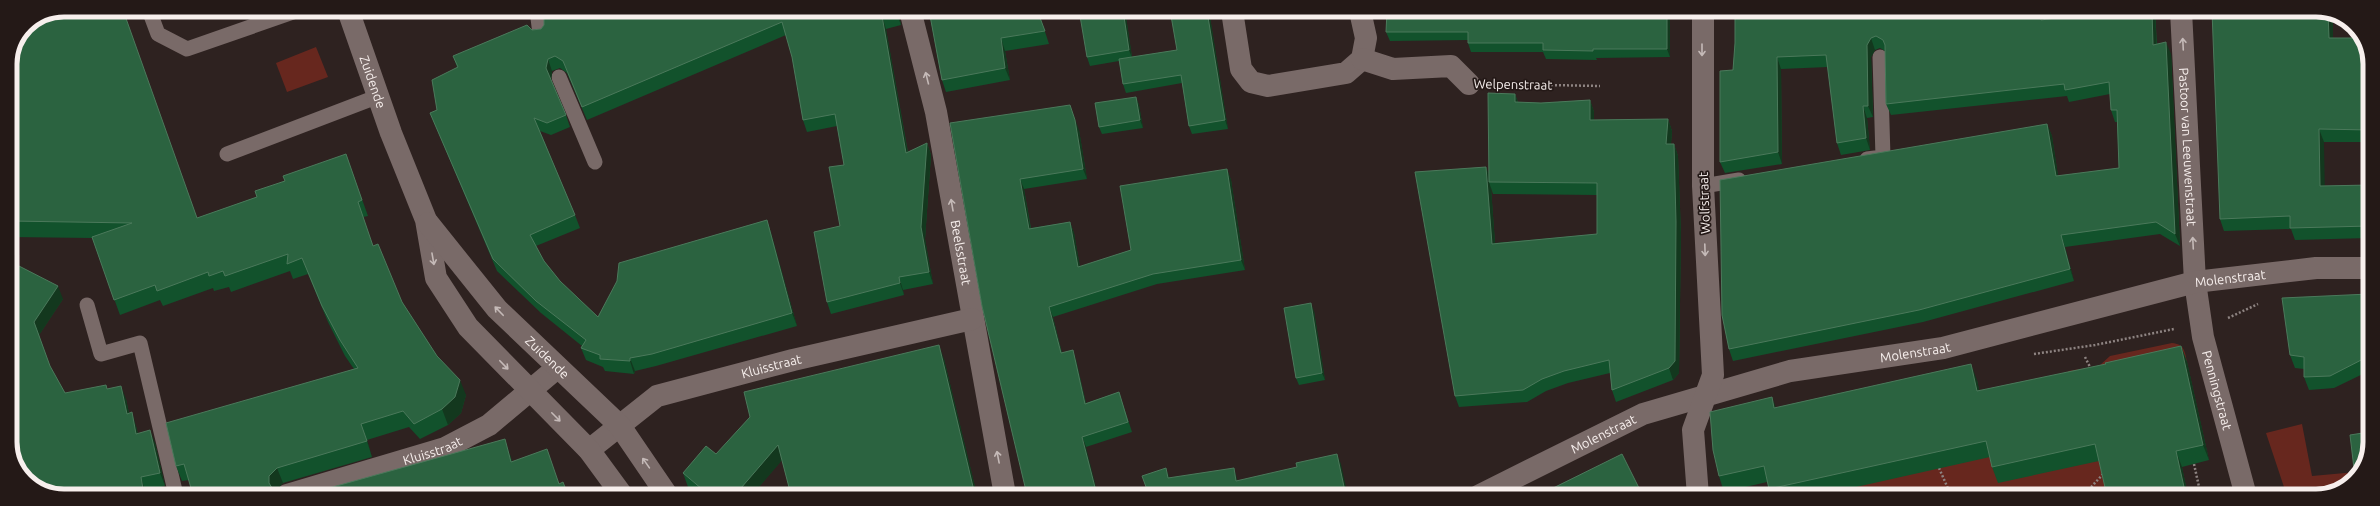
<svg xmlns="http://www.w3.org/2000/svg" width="2380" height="506" font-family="Ubuntu,sans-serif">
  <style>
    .green { fill: #67271e }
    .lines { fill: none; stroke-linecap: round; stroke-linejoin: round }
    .path { stroke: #8e8482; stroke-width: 2.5; stroke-dasharray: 2 2; stroke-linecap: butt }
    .lane { stroke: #796a68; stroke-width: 15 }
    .street { stroke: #796a68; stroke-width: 22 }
    .secondary { stroke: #796a68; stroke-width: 22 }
    .wall { fill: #12522c; fill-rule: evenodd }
    .shaded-wall { fill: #13381e }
    .building { fill: #2b6340; stroke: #4b795b }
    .oneway { stroke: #c5bab8 }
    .labels { text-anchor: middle; stroke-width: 3.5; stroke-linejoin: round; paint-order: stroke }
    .street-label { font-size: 13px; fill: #f7efed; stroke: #241917 }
    .rim { fill: none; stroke: #f7efed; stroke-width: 5 }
  </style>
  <rect width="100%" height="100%" fill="#2e2220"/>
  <!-- green -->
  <g class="green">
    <polygon points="316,47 328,77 287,92 276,63"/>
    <path d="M2172,343C2184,344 2185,351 2187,362L2109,496H1825L1824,494L2071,387L2068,371L2099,366L2110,356Z"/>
    <polygon points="2302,424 2312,476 2356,472 2351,483 2316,496 2287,496 2266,433"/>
  </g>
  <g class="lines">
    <!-- path -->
    <g class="path">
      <polyline points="1495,84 1600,86"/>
      <polyline points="2228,318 2258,304"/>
      <polyline points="2034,354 2095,345 2174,329"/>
      <polyline points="2085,357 2091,369"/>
      <polyline points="2194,464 2201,496"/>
      <polyline points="1939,468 1950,493"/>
      <polyline points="1842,490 1845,496"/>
      <polyline points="1940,496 1950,493 1970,496"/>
      <polyline points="2083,496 2104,473"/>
    </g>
    <!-- lane -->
    <g class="lane">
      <polyline points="149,10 158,34 187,49 299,10"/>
      <polyline points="537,10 540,34"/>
      <polyline points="559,77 595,162"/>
      <polyline points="227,154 379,96"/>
      <polyline points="1867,159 1883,157 1880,57"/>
      <polyline points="1703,186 1739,180"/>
      <polyline points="87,305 101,354 140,343 176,495"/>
    </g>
    <!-- street -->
    <g class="street">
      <path id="s1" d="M910,10L936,112L1005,495"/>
      <polyline points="1232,11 1241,69 1251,82 1268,86 1346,73 1362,59 1366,38 1360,11"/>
      <path id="s2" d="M2181,11L2195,282L2203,337L2246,496"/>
      <polyline points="1362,59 1393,69 1451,66 1469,84"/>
      <path id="s3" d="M589,450L657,396L793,360L972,319"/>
      <path id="s4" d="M287,495L445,448L489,425L557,368"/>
      <path id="s5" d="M1478,496L1643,414L1790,371L1943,348L2195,282L2316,268H2369"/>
      <polyline points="1698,496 1693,430 1713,375 1703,186 1703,11"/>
    </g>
    <!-- secondary -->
    <g class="secondary">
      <path id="s6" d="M348,10L391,133L426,220L436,278L468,327L589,450L622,495"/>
      <path id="s7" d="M428,223L497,309L620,426L667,495"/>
    </g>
  </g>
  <!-- wall -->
  <g class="wall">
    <polygon points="561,10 898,10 901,25 886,29 908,152 927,143 931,155 925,239 933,284 903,290 904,295 831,314 827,302 840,226 844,165 837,126 807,132 803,120 792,57 786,35 587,120 567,73 560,68 552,71 551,79 566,115 570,127 551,135 540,131 575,215 580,228 536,246 544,261 560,281 598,317 767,220 771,233 797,326 656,366 635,371 634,374 605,371 603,367 586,360 581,348 582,346 541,313 497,271 435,125 430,113 437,110 457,67 453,56 532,30 541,29"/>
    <polygon points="922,10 1038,10 1049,44 1005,51 1010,80 946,92 942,80 930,17 925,18"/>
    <polygon points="1125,10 1132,57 1177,50 1209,11 1228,129 1192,134 1189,126 1182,83 1126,93 1123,84 1119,61 1090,66 1087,57"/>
    <polygon points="1387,11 1670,11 1670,57 1596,58 1597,60 1546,59 1543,52 1471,52 1468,43 1468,40 1390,41 1386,32"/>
    <polygon points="2091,11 2155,11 2157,44 2171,54 2180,246 2160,234 2065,247 2074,281 1923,322 1733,361 1729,349 2047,124 2052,136 2058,176 2119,168 2117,122 2115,122 2111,110 2110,94 2069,102 2067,96 1891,115 1886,104 1885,51 1880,48 1875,50 1871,57 1873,117 1867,118 1870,150 1841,155 1837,143 1828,67 1781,69 1782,164 1725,173 1720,162 1733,70 1735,43 2044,20 2091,13"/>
    <polygon points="2326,11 2333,15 2333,38 2370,60 2370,142 2324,142 2324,186 2370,185 2369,238 2295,240 2291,229 2224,231 2220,219"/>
    <polygon points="10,64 197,218 257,197 285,181 346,154 368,216 363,217 373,246 402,302 437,356 466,395 461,413 448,425 420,439 409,427 367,440 372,457 283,483 276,490 278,491 304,495 510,455 512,461 559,484 568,495 193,495 189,480 182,481 176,466 354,369 345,356 328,322 308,274 293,279 290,271 231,292 229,287 214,291 213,288 163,306 160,300 120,315 92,238 10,237"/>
    <path d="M1515,94L1518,102L1541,103L1590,100L1594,112V120L1668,119L1672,131L1671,144H1674L1678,156L1681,234L1679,373L1673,380L1616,402L1612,390L1610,373L1568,383L1546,391L1527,402L1459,407L1455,396L1489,174ZM1491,188L1493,194L1597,195V234L1495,243Z"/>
    <polygon points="1136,97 1139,105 1143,128 1102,134 1099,127"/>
    <polygon points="950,123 1079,130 1087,179 1024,189 1031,228 1070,222 1074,233 1080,267 1131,250 1227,169 1231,180 1245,270 1157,284 1053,317 1062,353 1076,360 1086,403 1119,392 1132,432 1086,447"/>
    <polygon points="10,268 63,299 39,335 50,366 65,393 107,389 126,399 129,413 136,426 138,434 155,443 165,486 145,491 146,495 54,495"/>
    <polygon points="2369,294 2369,371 2334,388 2309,390 2304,377 2304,369 2295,368 2290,355"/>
    <polygon points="1314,311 1325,380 1299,385 1296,378"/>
    <polygon points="2181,346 2187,362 2209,460 2182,467 2188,496 2107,496 2099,461 1998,483 1992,467 1990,457 1816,496 1771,496 1767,482 1724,492 1719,476 1776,408 1977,380 1979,391 2106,364"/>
    <polygon points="944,359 977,495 791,495 782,460 752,495 698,495 688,487 683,473 716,454"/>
  </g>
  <!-- shaded-wall -->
  <g class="shaded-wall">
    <polygon points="896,10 898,10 901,25 896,12"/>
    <polygon points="1123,10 1125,10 1132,58 1129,50"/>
    <polygon points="1207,11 1209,11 1228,129 1225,120"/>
    <polygon points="1667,11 1670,11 1670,57 1667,49"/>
    <polygon points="2040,11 2042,11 2045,32 2041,20"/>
    <polygon points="2152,11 2155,11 2157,57 2153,45"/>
    <polygon points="2328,12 2333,15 2333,50 2329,38"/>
    <polygon points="882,16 886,29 910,166 906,153"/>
    <polygon points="1001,38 1005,51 1010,80 1005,68"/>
    <polygon points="1871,38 1875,50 1871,57 1873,117 1868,106 1867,45"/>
    <polygon points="2166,42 2171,54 2180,246 2175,234"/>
    <polygon points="1777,57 1781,69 1782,164 1778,152"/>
    <polygon points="548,59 552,71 551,81 546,68"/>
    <polygon points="1515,94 1519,106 1515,102"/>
    <polygon points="1136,97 1139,105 1143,128 1140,120"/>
    <polygon points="1590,100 1594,112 1594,131 1590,120"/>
    <polygon points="1070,105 1079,130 1087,179 1083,169"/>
    <polygon points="1863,106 1867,118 1870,150 1866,138"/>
    <polygon points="1668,119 1672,131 1670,156 1666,144"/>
    <polygon points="2047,124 2052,136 2060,188 2056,176"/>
    <polygon points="2319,129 2324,142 2325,199 2320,186"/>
    <polygon points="927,143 931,155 925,239 933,284 929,272 921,227"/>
    <polygon points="1674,144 1678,156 1681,234 1679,373 1673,380 1669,368"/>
    <polygon points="1486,167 1491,178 1489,182 1491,188 1496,256 1492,244"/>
    <polygon points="1227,169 1231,180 1245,270 1241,260"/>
    <polygon points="1020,179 1024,189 1032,239 1029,229"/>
    <polygon points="767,220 771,233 797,326 792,313"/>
    <polygon points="1070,222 1074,233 1082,278 1078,267"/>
    <polygon points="2061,235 2065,247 2074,281 2070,269"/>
    <polygon points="899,277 903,290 904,295 900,283"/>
    <polygon points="58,286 63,299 39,335 34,322"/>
    <polygon points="1311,303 1314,311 1325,380 1322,373"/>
    <polygon points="1049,307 1053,317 1064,363 1061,353"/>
    <polygon points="939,345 944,359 977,495 975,495"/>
    <polygon points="2181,346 2187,362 2209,460 2203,445"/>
    <polygon points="1073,350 1076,360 1088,414 1085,404"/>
    <polygon points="630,358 635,371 634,374 630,361"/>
    <polygon points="1971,364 1977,380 1983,407 1977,391"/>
    <polygon points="460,380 466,395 461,413 448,425 442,409"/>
    <polygon points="121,386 126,399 132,427 127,414"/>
    <polygon points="1772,397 1778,413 1774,408"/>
    <polygon points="132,412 136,426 141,447 136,434"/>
    <polygon points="361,424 367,440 372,457 367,441"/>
    <polygon points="150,430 155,443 165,486 160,473"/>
    <polygon points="1082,437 1086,447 1098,495 1097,495"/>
    <polygon points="505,439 510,455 517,477 511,462"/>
    <polygon points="778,445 783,459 752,495 735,495"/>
    <polygon points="2176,451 2182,467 2188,496 2186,496"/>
    <polygon points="1337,454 1341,464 1348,496 1346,496"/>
    <polygon points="277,468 283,483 275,492 269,483 269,476"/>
    <polygon points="1166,468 1170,479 1168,478"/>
    <polygon points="1234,468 1237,478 1239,492 1236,481"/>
    <polygon points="141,477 145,491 146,495 144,495"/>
  </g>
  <!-- building -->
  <g class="building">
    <polygon points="64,10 123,10 197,218 257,197 255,191 285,181 283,176 346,154 362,200 358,202 373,246 378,244 402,302 437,356 460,380 455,397 442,409 414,424 403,411 361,424 367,441 277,468 269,476 269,483 272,488 278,491 285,491 300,487 304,495 505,439 511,462 547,449 559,484 563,482 568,495 193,495 184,464 176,466 166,423 358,368 340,340 322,306 302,258 287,264 288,254 225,276 223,271 209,276 208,272 157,291 155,285 114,300 92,237 132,223 10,221 10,64 26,26"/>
    <polygon points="561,10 896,10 896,12 882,16 906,153 927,143 921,227 929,272 899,277 900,283 827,302 814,232 840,226 829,167 844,165 835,114 803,120 792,57 782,22 582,107 563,61 555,56 548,59 546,68 566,115 547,123 534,118 575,215 530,235 544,261 560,281 598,317 617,281 619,263 767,220 792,313 652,354 630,358 630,361 600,359 600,355 581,348 586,340 536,301 493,259 430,113 437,110 432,80 458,67 453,56 527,25 532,30 541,29 544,25 544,18"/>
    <polygon points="929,10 1037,10 1045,31 1001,38 1005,68 942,80"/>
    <polygon points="1079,10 1123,10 1129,50 1087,57"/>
    <polygon points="1170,10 1207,11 1225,120 1189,126 1181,75 1123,84 1119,59 1177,50"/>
    <polygon points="1387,11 1667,11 1667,49 1593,49 1593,51 1543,50 1543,43 1468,43 1468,32 1386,32"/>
    <polygon points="1735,11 2040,11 2041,20 2091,13 2091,11 2152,11 2153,45 2166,42 2175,234 2156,222 2061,235 2070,269 1919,310 1729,349 1722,315 1720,180 2047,124 2056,176 2119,168 2117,110 2111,110 2109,82 2065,90 2064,84 1886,104 1885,45 1883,40 1876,36 1871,38 1867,45 1868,106 1863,106 1866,138 1837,143 1826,55 1777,57 1778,152 1720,162 1720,71 1733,70 1735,43"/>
    <polygon points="2212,11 2326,11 2328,12 2329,38 2360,38 2370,60 2370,130 2319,129 2320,186 2370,185 2370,226 2290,228 2290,216 2220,219"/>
    <polygon points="1488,93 1515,94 1515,102 1541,103 1590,100 1590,120 1668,119 1666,144 1674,144 1676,222 1675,361 1669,368 1612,390 1609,360 1564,371 1542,379 1523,390 1455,396 1415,172 1486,167 1492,244 1597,234 1597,183 1489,182"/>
    <polygon points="1136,97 1140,120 1099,127 1095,103"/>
    <polygon points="1070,105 1075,120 1083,169 1020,179 1029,229 1070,222 1078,267 1131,250 1120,186 1227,169 1241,260 1153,274 1049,307 1061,353 1073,350 1085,404 1119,392 1128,422 1082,437 1097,495 1027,495 982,306 950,123"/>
    <polygon points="17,265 58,286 34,322 50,366 65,393 106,385 107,389 121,386 127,414 132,412 136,434 150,430 160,473 141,477 144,495 54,495 26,480 10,449 10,268"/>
    <polygon points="2369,294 2369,356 2330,376 2304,377 2304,357 2290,355 2282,298"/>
    <polygon points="1311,303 1322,373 1296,378 1284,308"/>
    <polygon points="939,345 975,495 791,495 778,445 735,495 709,495 683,473 706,446 716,454 750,417 744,392"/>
    <polygon points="2181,346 2203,445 2176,451 2186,496 2107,496 2095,444 1992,467 1986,441 1769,489 1764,466 1719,476 1713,450 1710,412 1772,397 1774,408 1971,364 1977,391 2106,364 2105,363"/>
    <polygon points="2369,432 2369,452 2355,477 2350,435"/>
    <polygon points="1337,454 1346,496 1149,495 1142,476 1166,468 1168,478 1234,468 1236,481 1297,467 1296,463"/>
    <polygon points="1622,454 1643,496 1537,496"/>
  </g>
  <!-- one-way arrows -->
  <defs><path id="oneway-shaft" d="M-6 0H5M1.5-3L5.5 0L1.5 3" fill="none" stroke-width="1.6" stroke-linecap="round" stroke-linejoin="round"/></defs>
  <g class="oneway">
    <use href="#oneway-shaft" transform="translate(2183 44) rotate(-93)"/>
    <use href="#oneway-shaft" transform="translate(1702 50) rotate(90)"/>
    <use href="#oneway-shaft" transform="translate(927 78) rotate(-104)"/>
    <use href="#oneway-shaft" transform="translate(952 205) rotate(-100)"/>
    <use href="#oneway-shaft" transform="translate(2193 243) rotate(-93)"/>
    <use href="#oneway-shaft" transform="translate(1705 250) rotate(88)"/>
    <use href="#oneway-shaft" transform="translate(433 259) rotate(80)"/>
    <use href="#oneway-shaft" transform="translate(499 311) rotate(-134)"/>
    <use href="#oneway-shaft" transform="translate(504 365) rotate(46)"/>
    <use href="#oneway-shaft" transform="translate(556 417) rotate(45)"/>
    <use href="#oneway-shaft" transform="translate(998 457) rotate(-101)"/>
    <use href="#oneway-shaft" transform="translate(646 463) rotate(-125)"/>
  </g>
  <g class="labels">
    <!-- street labels -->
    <g class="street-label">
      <text dy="5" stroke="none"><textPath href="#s6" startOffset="76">Zuidende</textPath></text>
      <text transform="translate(1513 84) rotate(1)" y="5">Welpenstraat</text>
      <text dy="5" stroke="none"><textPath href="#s2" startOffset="136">Pastoor van Leeuwenstraat</textPath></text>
      <text transform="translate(1704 203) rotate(-92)" y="5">Wolfstraat</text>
      <text dy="5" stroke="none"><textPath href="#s1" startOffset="248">Beelsstraat</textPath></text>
      <text dy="5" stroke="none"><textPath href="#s5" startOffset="788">Molenstraat</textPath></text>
      <text dy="5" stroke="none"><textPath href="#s5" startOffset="464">Molenstraat</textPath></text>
      <text dy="5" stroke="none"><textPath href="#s7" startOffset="180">Zuidende</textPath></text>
      <text dy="5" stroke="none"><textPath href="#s3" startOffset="205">Kluisstraat</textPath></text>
      <text dy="5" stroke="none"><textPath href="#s2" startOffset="382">Penningstraat</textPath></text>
      <text dy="5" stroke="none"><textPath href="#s5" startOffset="140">Molenstraat</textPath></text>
      <text dy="5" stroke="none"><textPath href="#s4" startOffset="152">Kluisstraat</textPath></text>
    </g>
  </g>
  <!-- crop -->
  <path d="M0 0H2380V506H0ZM64 17H2316A47 47 0 0 1 2363 64V442A47 47 0 0 1 2316 489H64A47 47 0 0 1 17 442V64A47 47 0 0 1 64 17Z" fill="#241917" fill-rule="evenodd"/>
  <path class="rim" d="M64 17H2316A47 47 0 0 1 2363 64V442A47 47 0 0 1 2316 489H64A47 47 0 0 1 17 442V64A47 47 0 0 1 64 17Z"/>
</svg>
